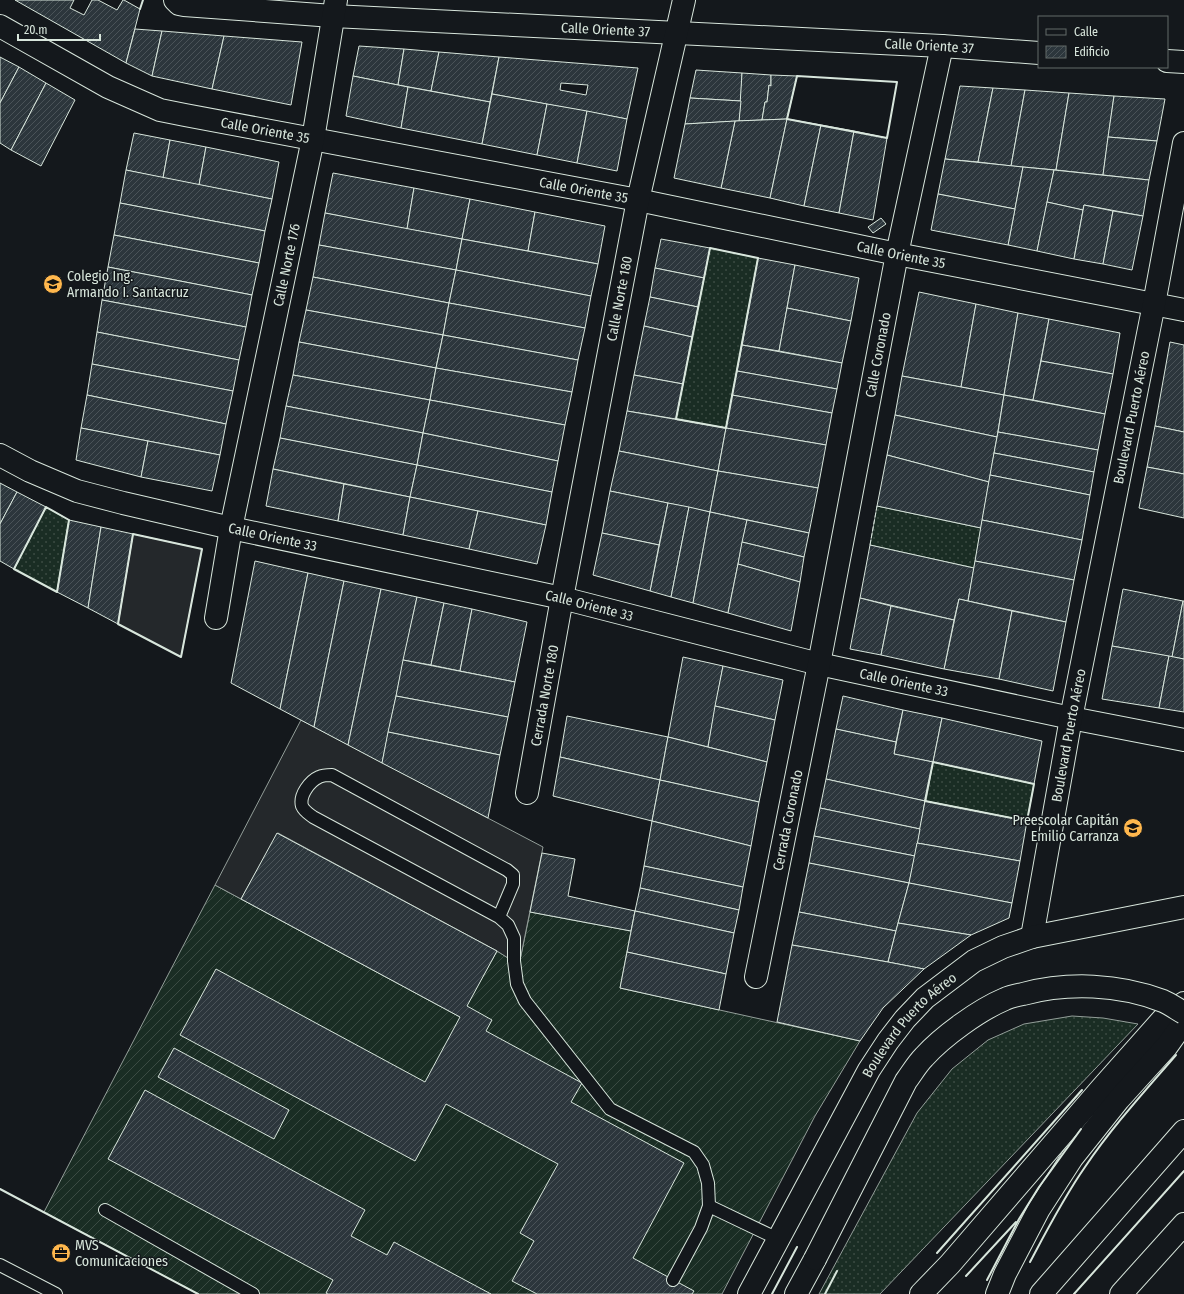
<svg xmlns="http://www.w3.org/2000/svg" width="1184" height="1294" font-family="'Fira Sans Condensed',sans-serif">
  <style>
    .grass { fill: url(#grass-dots); stroke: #939e99 }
    .garden { fill: url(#garden-furrows); stroke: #939e99 }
    .parking { fill: #24282b; stroke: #939e99 }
    .building { fill: url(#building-hatch); stroke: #d8e6dc; fill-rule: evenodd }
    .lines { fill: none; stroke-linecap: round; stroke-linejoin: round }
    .lane-casing { stroke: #d8e6dc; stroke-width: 14 }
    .street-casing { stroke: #d8e6dc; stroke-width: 24 }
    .secondary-casing { stroke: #d8e6dc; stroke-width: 24 }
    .highway-casing { stroke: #d8e6dc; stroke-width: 24 }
    .lane { stroke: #14181c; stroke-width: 12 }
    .street { stroke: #14181c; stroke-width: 22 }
    .secondary { stroke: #14181c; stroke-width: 22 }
    .highway { stroke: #14181c; stroke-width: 22 }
    .highway-bridge-casing { stroke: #d8e6dc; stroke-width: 24; stroke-linecap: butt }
    .highway-bridge { stroke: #14181c; stroke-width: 22 }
    .fence { stroke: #d8e6dc; stroke-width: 1; stroke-dasharray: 5 2; stroke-linecap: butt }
    .wall { stroke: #d8e6dc; stroke-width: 2 }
    .labels { text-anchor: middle; stroke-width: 3; stroke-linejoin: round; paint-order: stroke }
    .street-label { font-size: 14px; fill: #d8e6dc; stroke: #14181c }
    .poi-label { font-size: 14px; fill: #d8e6dc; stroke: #14181c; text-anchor: start }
  </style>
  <defs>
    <pattern id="grass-dots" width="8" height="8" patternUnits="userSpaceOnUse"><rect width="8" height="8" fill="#1a2d24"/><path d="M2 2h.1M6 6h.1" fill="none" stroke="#3b4b43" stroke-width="1.8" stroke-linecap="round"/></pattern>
    <pattern id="garden-furrows" width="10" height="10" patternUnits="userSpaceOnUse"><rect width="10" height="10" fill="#1a2d24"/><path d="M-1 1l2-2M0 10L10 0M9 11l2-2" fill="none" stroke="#3b4b43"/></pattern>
    <pattern id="building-hatch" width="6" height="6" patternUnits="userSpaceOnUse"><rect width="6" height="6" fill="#2c363c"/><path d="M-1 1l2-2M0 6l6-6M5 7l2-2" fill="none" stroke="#4a5358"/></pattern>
  </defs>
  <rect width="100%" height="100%" fill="#14181c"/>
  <!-- grass -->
  <g class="grass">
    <polygon points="710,248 758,258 726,428 676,419"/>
    <polygon points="877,506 981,528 974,568 870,545"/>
    <polygon points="46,507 69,520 57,592 14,569"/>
    <polygon points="933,762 1034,784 1027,821 926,801"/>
    <polygon points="1072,1016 1103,1018 1138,1024 880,1294 819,1294 917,1113 952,1069 988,1040 1024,1024"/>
  </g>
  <!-- garden -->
  <polygon class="garden" points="215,885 460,1017 497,951 519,965 530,912 631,931 620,988 860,1041 815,1116 722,1294 198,1294 44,1212"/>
  <!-- parking -->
  <g class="parking">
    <polygon points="133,534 202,549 181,657 118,624"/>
    <polygon points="301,720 543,847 519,965 497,951 278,833 241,899 215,885"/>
  </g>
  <!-- building -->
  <g class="building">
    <polygon points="15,0 74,0 70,8 84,15 92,0 98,0 117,10 123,0 124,0 140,9 126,63"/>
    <polygon points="135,29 162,31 152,76 126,63"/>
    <polygon points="162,31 224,36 212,89 152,76"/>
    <polygon points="224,36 302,42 291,105 212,89"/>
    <polygon points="359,46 404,49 398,85 353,76"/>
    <polygon points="404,49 439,52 431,91 398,85"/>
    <polygon points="439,52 499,57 490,102 431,91"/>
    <polygon points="0,57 19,67 0,103"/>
    <path d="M499,57L638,68L627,119L492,94ZM561,83L588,85L586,95L560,90Z"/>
    <polygon points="19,67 46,83 11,150 0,143 0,103"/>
    <polygon points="696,70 742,73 741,101 690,98"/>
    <polygon points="742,73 771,75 771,86 769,85 767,102 765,102 762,120 739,121"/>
    <polygon points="771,75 797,76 787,119 762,120 765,102 767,102 769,85 771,86"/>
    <polygon points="353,76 408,87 401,128 346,116"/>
    <polygon points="46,83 75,100 41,166 11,150"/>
    <polygon points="960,86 993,88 978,162 945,159"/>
    <polygon points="408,87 490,102 482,144 401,128"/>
    <polygon points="993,88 1025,90 1011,166 978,162"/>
    <polygon points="1025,90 1069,93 1056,170 1011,166"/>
    <polygon points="1069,93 1114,96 1103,175 1056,170"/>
    <polygon points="492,94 547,104 537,155 482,144"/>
    <polygon points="1114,96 1165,99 1157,141 1108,137"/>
    <polygon points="690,98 741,101 739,121 685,124"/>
    <polygon points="547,104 587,111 577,163 537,155"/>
    <polygon points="587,111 627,119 617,171 577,163"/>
    <polygon points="787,119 770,198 721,188 735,121"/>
    <polygon points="787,119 821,125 804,206 770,198"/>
    <polygon points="735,121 721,188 674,178 685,124"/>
    <polygon points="821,125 854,131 839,213 804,206"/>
    <polygon points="854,131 887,138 873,220 839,213"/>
    <polygon points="134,133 170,140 163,178 126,170"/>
    <polygon points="1108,137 1157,141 1149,180 1103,175"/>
    <polygon points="170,140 206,147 199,185 163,178"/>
    <polygon points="206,147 279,162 272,199 199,185"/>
    <polygon points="945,159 1023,167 1015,209 938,194"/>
    <polygon points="1023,167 1054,170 1037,251 1008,245"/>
    <polygon points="126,170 272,199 265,231 120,203"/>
    <polygon points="1054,170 1149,180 1143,216 1084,205 1083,210 1047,202"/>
    <polygon points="333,173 414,188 407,229 325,213"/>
    <polygon points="414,188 470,199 462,239 407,229"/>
    <polygon points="938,194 1015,209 1008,245 931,230"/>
    <polygon points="470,199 535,212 528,251 462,239"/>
    <polygon points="1047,202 1083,210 1074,259 1037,251"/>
    <polygon points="120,203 265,231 259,263 114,235"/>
    <polygon points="1084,205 1113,211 1103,264 1074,259"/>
    <polygon points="1113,211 1143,216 1132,270 1103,264"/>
    <polygon points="535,212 605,226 598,264 528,251"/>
    <polygon points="325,213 462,239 456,270 319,245"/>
    <polygon points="881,218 886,224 873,233 868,227"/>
    <polygon points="114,235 259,263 252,295 108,267"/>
    <polygon points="462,239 598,264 591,296 456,270"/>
    <polygon points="661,239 710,248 704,278 655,268"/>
    <polygon points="319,245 456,270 449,303 313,277"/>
    <polygon points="758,258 795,265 779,351 742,345"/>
    <polygon points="795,265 859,278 851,321 787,308"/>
    <polygon points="108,267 252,295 246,327 102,300"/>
    <polygon points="655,268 704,278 698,307 650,297"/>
    <polygon points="456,270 591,296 585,328 449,303"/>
    <polygon points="313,277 449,303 443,335 306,310"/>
    <polygon points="919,292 976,304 961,387 902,376"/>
    <polygon points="650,297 698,307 692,337 644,326"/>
    <polygon points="102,300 246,327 239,360 97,332"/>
    <polygon points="449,303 585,328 578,360 443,335"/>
    <polygon points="976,304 1018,313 1004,395 961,387"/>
    <polygon points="787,308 851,321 842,363 779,351"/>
    <polygon points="306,310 443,335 436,368 299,342"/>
    <polygon points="1018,313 1049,319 1033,400 1004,395"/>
    <polygon points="1049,319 1120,333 1113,374 1041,361"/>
    <polygon points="644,326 692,337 683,384 634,375"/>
    <polygon points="97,332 239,360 233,391 92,364"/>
    <polygon points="443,335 578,360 572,392 436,368"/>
    <polygon points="299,342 436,368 430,400 293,375"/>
    <polygon points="1170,342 1184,345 1184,432 1155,426"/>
    <polygon points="742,345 842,363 837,389 737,371"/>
    <polygon points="1041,361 1113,374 1105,414 1033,400"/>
    <polygon points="92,364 233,391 226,424 87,395"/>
    <polygon points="436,368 572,392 565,425 430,400"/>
    <polygon points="737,371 837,389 832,413 732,395"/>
    <polygon points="293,375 430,400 423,433 286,406"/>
    <polygon points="634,375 683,384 676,419 627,411"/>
    <polygon points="902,376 1004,395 997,437 895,415"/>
    <polygon points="87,395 226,424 220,455 81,428"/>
    <polygon points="732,395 832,413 826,445 726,428"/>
    <polygon points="1004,395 1105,414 1098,450 998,432"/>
    <polygon points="430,400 565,425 558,461 423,433"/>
    <polygon points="286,406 423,433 417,465 280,438"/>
    <polygon points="627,411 726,428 718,471 619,451"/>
    <polygon points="895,415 997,437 989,482 887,455"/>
    <polygon points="1155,426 1184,432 1184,474 1147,467"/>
    <polygon points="81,428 148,441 141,477 76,460"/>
    <polygon points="726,428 826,445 818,488 718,471"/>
    <polygon points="998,432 1098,450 1094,472 994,453"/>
    <polygon points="423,433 558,461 552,492 417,465"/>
    <polygon points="280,438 417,465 410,497 273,469"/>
    <polygon points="148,441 220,455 212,491 141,477"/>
    <polygon points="619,451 718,471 710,512 610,491"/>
    <polygon points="994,453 1094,472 1090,495 990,475"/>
    <polygon points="887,455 989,482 981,528 877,506"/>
    <polygon points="417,465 552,492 546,525 410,497"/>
    <polygon points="1147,467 1184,474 1184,518 1139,508"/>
    <polygon points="273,469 344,484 338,521 266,506"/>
    <polygon points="718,471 818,488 809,533 710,512"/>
    <polygon points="990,475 1090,495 1082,540 982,520"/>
    <polygon points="0,483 17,492 0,524"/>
    <polygon points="344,484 410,497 403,535 338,521"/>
    <polygon points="610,491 668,503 659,545 602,533"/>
    <polygon points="17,492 46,507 14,569 0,561 0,524"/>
    <polygon points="410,497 478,511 469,549 403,535"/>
    <polygon points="668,503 689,507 671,597 650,591"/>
    <polygon points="689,507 710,512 693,603 671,597"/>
    <polygon points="478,511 546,525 537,564 469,549"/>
    <polygon points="710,512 747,520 728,613 693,603"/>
    <polygon points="69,520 101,527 88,608 57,592"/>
    <polygon points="747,520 809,533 804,557 742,542"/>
    <polygon points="982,520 1082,540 1074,580 975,561"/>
    <polygon points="101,527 133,534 118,624 88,608"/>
    <polygon points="602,533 659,545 650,591 593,575"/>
    <polygon points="742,542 804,557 800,582 738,564"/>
    <polygon points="870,545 974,568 968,601 959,599 954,620 860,598"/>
    <polygon points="255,561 308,573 280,709 231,683"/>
    <polygon points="975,561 1074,580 1066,622 968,601"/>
    <polygon points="738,564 800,582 791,631 728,613"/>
    <polygon points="308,573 344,581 314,727 280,709"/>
    <polygon points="344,581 381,589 348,745 314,727"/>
    <polygon points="381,589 417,597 382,763 348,745"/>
    <polygon points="1123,589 1183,601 1172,657 1112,646"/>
    <polygon points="417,597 444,603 431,665 403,660"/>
    <polygon points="860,598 891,606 881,655 850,649"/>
    <polygon points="959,599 1012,611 999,679 944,669"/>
    <polygon points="1183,601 1184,601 1184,659 1172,657"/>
    <polygon points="444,603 472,609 460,671 431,665"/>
    <polygon points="891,606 954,620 944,669 881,655"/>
    <polygon points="472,609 527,622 515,682 460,671"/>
    <polygon points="1012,611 1066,622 1053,691 999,679"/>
    <polygon points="1112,646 1169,656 1159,708 1102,699"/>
    <polygon points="1169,656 1184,659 1184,712 1159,708"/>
    <polygon points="683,657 723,666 708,747 668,737"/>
    <polygon points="403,660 515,682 508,717 396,696"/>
    <polygon points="723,666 783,680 775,720 715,706"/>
    <polygon points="396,696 508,717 500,755 388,732"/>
    <polygon points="843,696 903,710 896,742 836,729"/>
    <polygon points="715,706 775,720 767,762 708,747"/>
    <polygon points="903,710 942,718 933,762 894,754"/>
    <polygon points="567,716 668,737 660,780 560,757"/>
    <polygon points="942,718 1042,741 1034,784 933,762"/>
    <polygon points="836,729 896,742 894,754 933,762 925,801 826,779"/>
    <polygon points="388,732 500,755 488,818 382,763"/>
    <polygon points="668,737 767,762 759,802 660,780"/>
    <polygon points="560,757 660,780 652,821 553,796"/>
    <polygon points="826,779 925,801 920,829 820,808"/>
    <polygon points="660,780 759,802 751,846 652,821"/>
    <polygon points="925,801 1027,821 1020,861 917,843"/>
    <polygon points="820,808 920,829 915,856 814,836"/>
    <polygon points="652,821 751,846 743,887 644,866"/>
    <polygon points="277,833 497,951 467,1006 492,1020 486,1031 582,1083 571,1102 684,1163 633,1258 694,1291 692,1294 537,1294 512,1281 534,1241 520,1233 558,1164 446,1104 415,1161 180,1035 216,969 425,1082 460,1017 241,899"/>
    <polygon points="814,836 915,856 909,883 809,863"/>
    <polygon points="917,843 1020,861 1012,903 909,883"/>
    <polygon points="542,853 575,859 568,896 635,911 631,931 530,912"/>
    <polygon points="809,863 909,883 896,931 799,912"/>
    <polygon points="644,866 743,887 739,910 640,888"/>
    <polygon points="909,883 1012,903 1009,918 971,935 898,923"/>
    <polygon points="640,888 739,910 734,933 635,911"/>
    <polygon points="635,911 734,933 726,974 627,952"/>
    <polygon points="799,912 896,931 888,962 792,945"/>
    <polygon points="898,923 971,935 924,969 888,962"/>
    <polygon points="792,945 888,962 924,969 883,1008 860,1041 777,1022"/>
    <polygon points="627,952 726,974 719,1010 620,988"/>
    <polygon points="174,1048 289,1110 274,1139 158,1077"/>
    <polygon points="145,1090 365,1210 351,1236 387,1255 394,1242 491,1294 328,1294 326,1293 333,1280 108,1159"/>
  </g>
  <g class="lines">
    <!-- lane casing -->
    <g class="lane-casing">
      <g id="lane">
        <path d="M499,917L513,884V875L507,870L332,775C327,775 323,775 319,777C310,781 299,795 302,806C304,811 309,814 313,817L499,917L508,925L514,938V961L517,984L525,1001L610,1109L694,1152L703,1165L708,1183L709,1206L701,1228L673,1280"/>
        <polyline points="709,1206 778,1239"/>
        <polyline points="105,1210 253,1294"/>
        <polyline points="0,1265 56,1294"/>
      </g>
    </g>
    <!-- street casing -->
    <g class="street-casing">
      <g id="street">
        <path id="s1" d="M175,0L179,4L184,5L333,16L942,46L1039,53"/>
        <path id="s2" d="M0,26L108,87L160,110L185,115L638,200L897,254L1184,310"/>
        <polyline points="1167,61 1184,62"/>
        <path id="s3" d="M0,455L30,471L77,491L123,503L231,528L562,598L819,664L1071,718L1184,740"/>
        <path id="s4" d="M216,618L231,528L313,139L336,0"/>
        <path id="s5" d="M527,793L562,598L638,200L684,0"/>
        <path id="s6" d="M1032,937L1071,718L1154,304L1184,143"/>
        <path id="s7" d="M756,977L819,664L897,254L942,46"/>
      </g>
    </g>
    <!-- secondary casing -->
    <g class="secondary-casing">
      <g id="secondary">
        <path id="s8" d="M749,1294L869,1070L888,1041L905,1019L925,998L974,961L1003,947L1032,937L1184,907"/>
      </g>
    </g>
    <!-- highway casing -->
    <g class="highway-casing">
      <g id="highway">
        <polyline points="796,1294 815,1259"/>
        <polyline points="921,1294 950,1264 1100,1090 1163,1019 1184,1003"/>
        <polyline points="997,1294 1005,1274 1039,1209 1072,1158 1119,1099 1167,1046 1184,1022"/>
        <polyline points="1041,1294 1184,1131"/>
        <polyline points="1121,1294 1184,1224"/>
      </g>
    </g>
    <!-- lane -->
    <use href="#lane" class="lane"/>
    <!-- street -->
    <use href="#street" class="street"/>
    <!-- secondary -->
    <use href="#secondary" class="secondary"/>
    <!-- highway -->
    <use href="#highway" class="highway"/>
    <!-- highway-bridge casing -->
    <g class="highway-bridge-casing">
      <path id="highway-bridge" d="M815,1259L906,1081C912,1073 917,1064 924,1057C943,1036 979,1010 1005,999C1011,996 1017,995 1023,994C1068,982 1119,984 1163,1001C1170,1004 1177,1009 1184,1013"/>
    </g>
    <!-- highway-bridge -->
    <use href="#highway-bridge" class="highway-bridge"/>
    <!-- fence -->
    <polyline class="fence" points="870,545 877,506"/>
    <!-- wall -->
    <g class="wall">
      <polyline points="140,9 143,0"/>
      <polygon points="797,76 897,82 887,138 787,119"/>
      <polygon points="710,248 758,258 726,428 676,419"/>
      <polygon points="46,507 69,520 57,592 14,569"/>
      <polygon points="133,534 202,549 181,657 118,624"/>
      <polygon points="933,762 1034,784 1027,821 925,801"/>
      <polyline points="0,1189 198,1294"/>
      <polyline points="937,1253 1082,1090"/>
      <path d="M1030,1262C1047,1230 1064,1197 1085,1167C1112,1127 1145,1091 1176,1055"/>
      <polyline points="966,1276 1016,1222"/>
      <polyline points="987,1280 1019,1219 1039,1187 1081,1129"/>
      <polyline points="772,1294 797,1247"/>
      <polyline points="825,1294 837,1271"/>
      <polyline points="1074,1294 1184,1171"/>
    </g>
  </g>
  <!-- icons -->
  <defs>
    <g id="school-disc" transform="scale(1)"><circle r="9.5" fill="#ffb74d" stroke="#14181c"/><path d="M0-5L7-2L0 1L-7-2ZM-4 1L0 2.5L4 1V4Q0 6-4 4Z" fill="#111"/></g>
    <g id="office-disc" transform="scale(1)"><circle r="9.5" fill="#ffb74d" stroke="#14181c"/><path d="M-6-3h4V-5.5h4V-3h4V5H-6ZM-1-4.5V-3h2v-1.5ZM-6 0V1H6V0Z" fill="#111"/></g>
  </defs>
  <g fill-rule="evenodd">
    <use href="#school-disc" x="53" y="284"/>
    <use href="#school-disc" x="1133" y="828"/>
    <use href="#office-disc" x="61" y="1253"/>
  </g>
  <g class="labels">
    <!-- street labels -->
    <g class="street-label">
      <text dy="5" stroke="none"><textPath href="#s1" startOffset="433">Calle Oriente 37</textPath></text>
      <text dy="5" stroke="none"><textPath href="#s1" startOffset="757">Calle Oriente 37</textPath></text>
      <text dy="5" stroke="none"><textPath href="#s2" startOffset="288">Calle Oriente 35</textPath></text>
      <text dy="5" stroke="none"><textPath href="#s2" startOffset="612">Calle Oriente 35</textPath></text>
      <text dy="5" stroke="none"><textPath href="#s2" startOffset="936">Calle Oriente 35</textPath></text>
      <text dy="5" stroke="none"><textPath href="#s4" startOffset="360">Calle Norte 176</textPath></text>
      <text dy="5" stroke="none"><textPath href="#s5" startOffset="503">Calle Norte 180</textPath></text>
      <text dy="5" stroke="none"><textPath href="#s7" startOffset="634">Calle Coronado</textPath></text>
      <text dy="5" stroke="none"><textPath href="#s6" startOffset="529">Boulevard Puerto Aéreo</textPath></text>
      <text dy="5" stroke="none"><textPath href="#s3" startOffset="286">Calle Oriente 33</textPath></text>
      <text dy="5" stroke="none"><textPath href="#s3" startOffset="610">Calle Oriente 33</textPath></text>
      <text dy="5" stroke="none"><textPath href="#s3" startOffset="934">Calle Oriente 33</textPath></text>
      <text dy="5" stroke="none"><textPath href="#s5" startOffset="99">Cerrada Norte 180</textPath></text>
      <text dy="5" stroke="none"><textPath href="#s6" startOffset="205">Boulevard Puerto Aéreo</textPath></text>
      <text dy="5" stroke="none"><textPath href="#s7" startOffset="160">Cerrada Coronado</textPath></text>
      <text dy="5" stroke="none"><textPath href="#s8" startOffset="315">Boulevard Puerto Aéreo</textPath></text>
    </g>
    <!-- poi labels -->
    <g class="poi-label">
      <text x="67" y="281">Colegio Ing.<tspan x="67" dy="16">Armando I. Santacruz</tspan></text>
      <text x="1119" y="825" text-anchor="end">Preescolar Capitán<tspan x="1119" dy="16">Emilio Carranza</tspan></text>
      <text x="75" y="1250">MVS<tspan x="75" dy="16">Comunicaciones</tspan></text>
    </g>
  </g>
  <!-- legend -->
  <rect x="1038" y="16" width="130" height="52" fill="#14181c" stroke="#626a69"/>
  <rect x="1046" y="29" width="20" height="6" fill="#14181c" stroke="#626a69"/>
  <text x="1074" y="36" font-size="12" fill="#d8e6dc">Calle</text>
  <rect x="1046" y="46" width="20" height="12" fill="url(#building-hatch)" stroke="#626a69"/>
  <text x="1074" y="56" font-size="12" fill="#d8e6dc">Edificio</text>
  <!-- scale -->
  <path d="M18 34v6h82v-6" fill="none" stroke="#d8e6dc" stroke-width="2"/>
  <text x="24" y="34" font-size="12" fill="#d8e6dc" stroke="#14181c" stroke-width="3" paint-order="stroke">20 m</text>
</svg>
